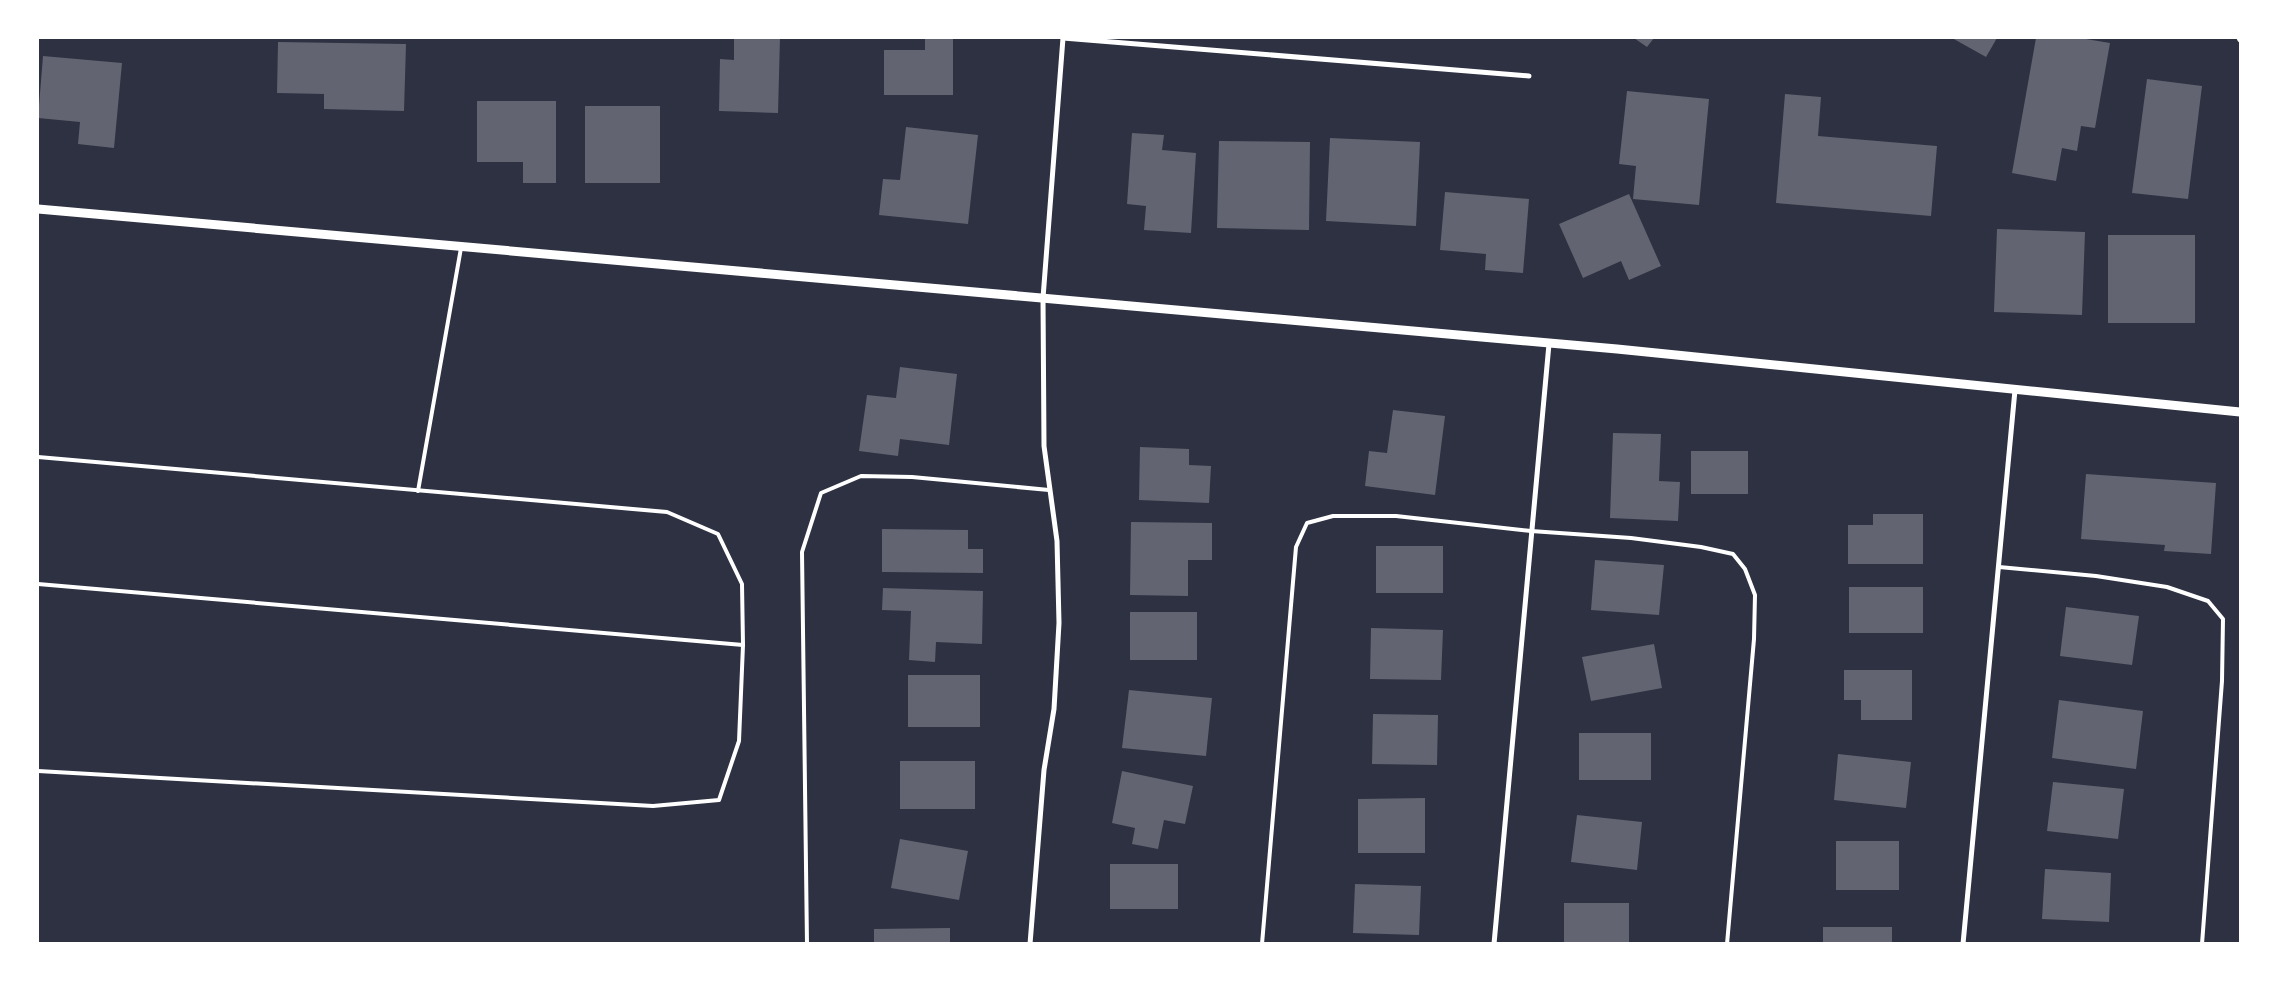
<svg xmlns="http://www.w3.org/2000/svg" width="2278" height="981" font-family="'Titillium Web',sans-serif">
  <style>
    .building { fill: #626471 }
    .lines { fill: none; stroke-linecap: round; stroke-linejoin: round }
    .service { stroke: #fff; stroke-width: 4 }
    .minor { stroke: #fff; stroke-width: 5 }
    .tertiary { stroke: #fff; stroke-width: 9 }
  </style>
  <rect width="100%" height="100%" fill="#2d3142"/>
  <!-- building -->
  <g class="building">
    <polygon points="734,38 780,38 778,113 719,111 720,59 734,60"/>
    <polygon points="925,38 953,38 953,95 884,95 884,50 925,50"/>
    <polygon points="1634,38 1654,38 1647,47"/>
    <polygon points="1952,38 1997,38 1986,57"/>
    <polygon points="2036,38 2080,38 2110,43 2095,128 2081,126 2077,151 2062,148 2056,181 2012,173"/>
    <polygon points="278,42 406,44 404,111 324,109 324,94 277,93"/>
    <polygon points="43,56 122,63 114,148 78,144 80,122 38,118"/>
    <polygon points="2147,79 2202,86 2188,199 2132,193"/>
    <polygon points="1627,91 1709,99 1699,205 1633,199 1636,166 1619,164"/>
    <polygon points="1785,94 1821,97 1818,136 1937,146 1931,216 1776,203"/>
    <polygon points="477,101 556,101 556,183 523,183 523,162 477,162"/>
    <rect x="585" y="106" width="75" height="77"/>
    <polygon points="906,127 978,135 968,224 879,215 883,179 900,180"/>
    <polygon points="1132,133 1164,135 1162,150 1196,153 1191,233 1144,230 1146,206 1127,204"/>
    <polygon points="1330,138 1420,142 1416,226 1326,221"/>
    <polygon points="1219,141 1310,142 1309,230 1217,228"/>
    <polygon points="1445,192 1529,199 1523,273 1485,270 1486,254 1440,250"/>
    <polygon points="1629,194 1661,266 1629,280 1621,261 1583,278 1559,224"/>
    <polygon points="1997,229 2085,232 2082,315 1994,312"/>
    <rect x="2108" y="235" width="87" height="88"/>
    <polygon points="900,367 957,374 949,445 900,439 898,456 859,451 867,395 896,398"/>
    <polygon points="1393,410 1445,416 1435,495 1365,486 1369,451 1387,453"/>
    <polygon points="1613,433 1661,434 1659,481 1680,482 1678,521 1610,518"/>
    <polygon points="1140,447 1189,449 1189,465 1211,466 1209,503 1139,500"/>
    <rect x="1691" y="451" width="57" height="43"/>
    <polygon points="2086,474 2216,483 2211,554 2164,551 2165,545 2081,539"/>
    <polygon points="1873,514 1923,514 1923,564 1848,564 1848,525 1873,525"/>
    <polygon points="1131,522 1212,523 1212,560 1188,560 1188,596 1130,595"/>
    <polygon points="882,529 968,530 968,549 983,549 983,573 882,572"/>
    <rect x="1376" y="546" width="67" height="47"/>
    <polygon points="1595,560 1664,565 1659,615 1591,610"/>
    <rect x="1849" y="587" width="74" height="46"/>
    <polygon points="883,588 983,591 982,644 936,642 935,662 909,660 911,611 882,610"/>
    <polygon points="2066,607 2139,616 2132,665 2060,656"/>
    <rect x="1130" y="612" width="67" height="48"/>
    <polygon points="1371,628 1443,630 1441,680 1370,679"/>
    <polygon points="1654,644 1662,688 1591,701 1582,657"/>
    <polygon points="1844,670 1912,670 1912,720 1861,720 1861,700 1844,700"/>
    <rect x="908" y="675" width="72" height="52"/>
    <polygon points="1129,690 1212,698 1206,756 1122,748"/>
    <polygon points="2059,700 2143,711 2136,769 2052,758"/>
    <polygon points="1373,714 1438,715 1437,765 1372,764"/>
    <rect x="1579" y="733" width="72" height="47"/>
    <polygon points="1838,754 1911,762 1906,808 1834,800"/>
    <rect x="900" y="761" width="75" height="48"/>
    <polygon points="1122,771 1193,786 1185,824 1164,820 1158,849 1132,844 1135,828 1112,823"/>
    <polygon points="2053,782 2124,789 2118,839 2047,831"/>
    <polygon points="1425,798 1425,853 1358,853 1358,799"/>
    <polygon points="1577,815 1642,822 1637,870 1571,862"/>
    <polygon points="900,839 968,851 959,900 891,888"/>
    <rect x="1836" y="841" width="63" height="49"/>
    <rect x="1110" y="864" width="68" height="45"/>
    <polygon points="2045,869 2111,873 2109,922 2042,919"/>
    <polygon points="1355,884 1421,886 1419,935 1353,933"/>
    <rect x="1564" y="903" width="65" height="41"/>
    <rect x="1823" y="927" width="69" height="17"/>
    <polygon points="950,928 950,944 874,944 874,929"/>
  </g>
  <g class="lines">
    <!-- service -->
    <g class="service">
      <polyline points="38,457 667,512 718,534 742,584 743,645 739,741 719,800 653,806 38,771"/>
      <polyline points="418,491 461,248"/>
      <polyline points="1999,567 2096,576 2167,587 2208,601 2223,619 2222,681 2202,944"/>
      <polyline points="38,584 743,645"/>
      <polyline points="807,944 802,552 821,493 861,476 912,477 1049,490"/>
      <polyline points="1262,944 1296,547 1307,523 1333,516 1396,516 1531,531 1631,538 1701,547 1733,554 1745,569 1755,595 1754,639 1727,944"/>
    </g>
    <!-- minor -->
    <g class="minor">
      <polyline points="1063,38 1529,76"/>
      <polyline points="2239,38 2240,40"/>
      <polyline points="1030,944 1044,770 1054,709 1059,623 1057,541 1044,446 1043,298 1063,38"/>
      <polyline points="1494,944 1549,344"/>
      <polyline points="1963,944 2015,390"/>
    </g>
    <!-- tertiary -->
    <polyline class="tertiary" points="38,209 1617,349 2240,412"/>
  </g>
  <!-- border -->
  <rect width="2278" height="981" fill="none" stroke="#ffffff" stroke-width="78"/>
</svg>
